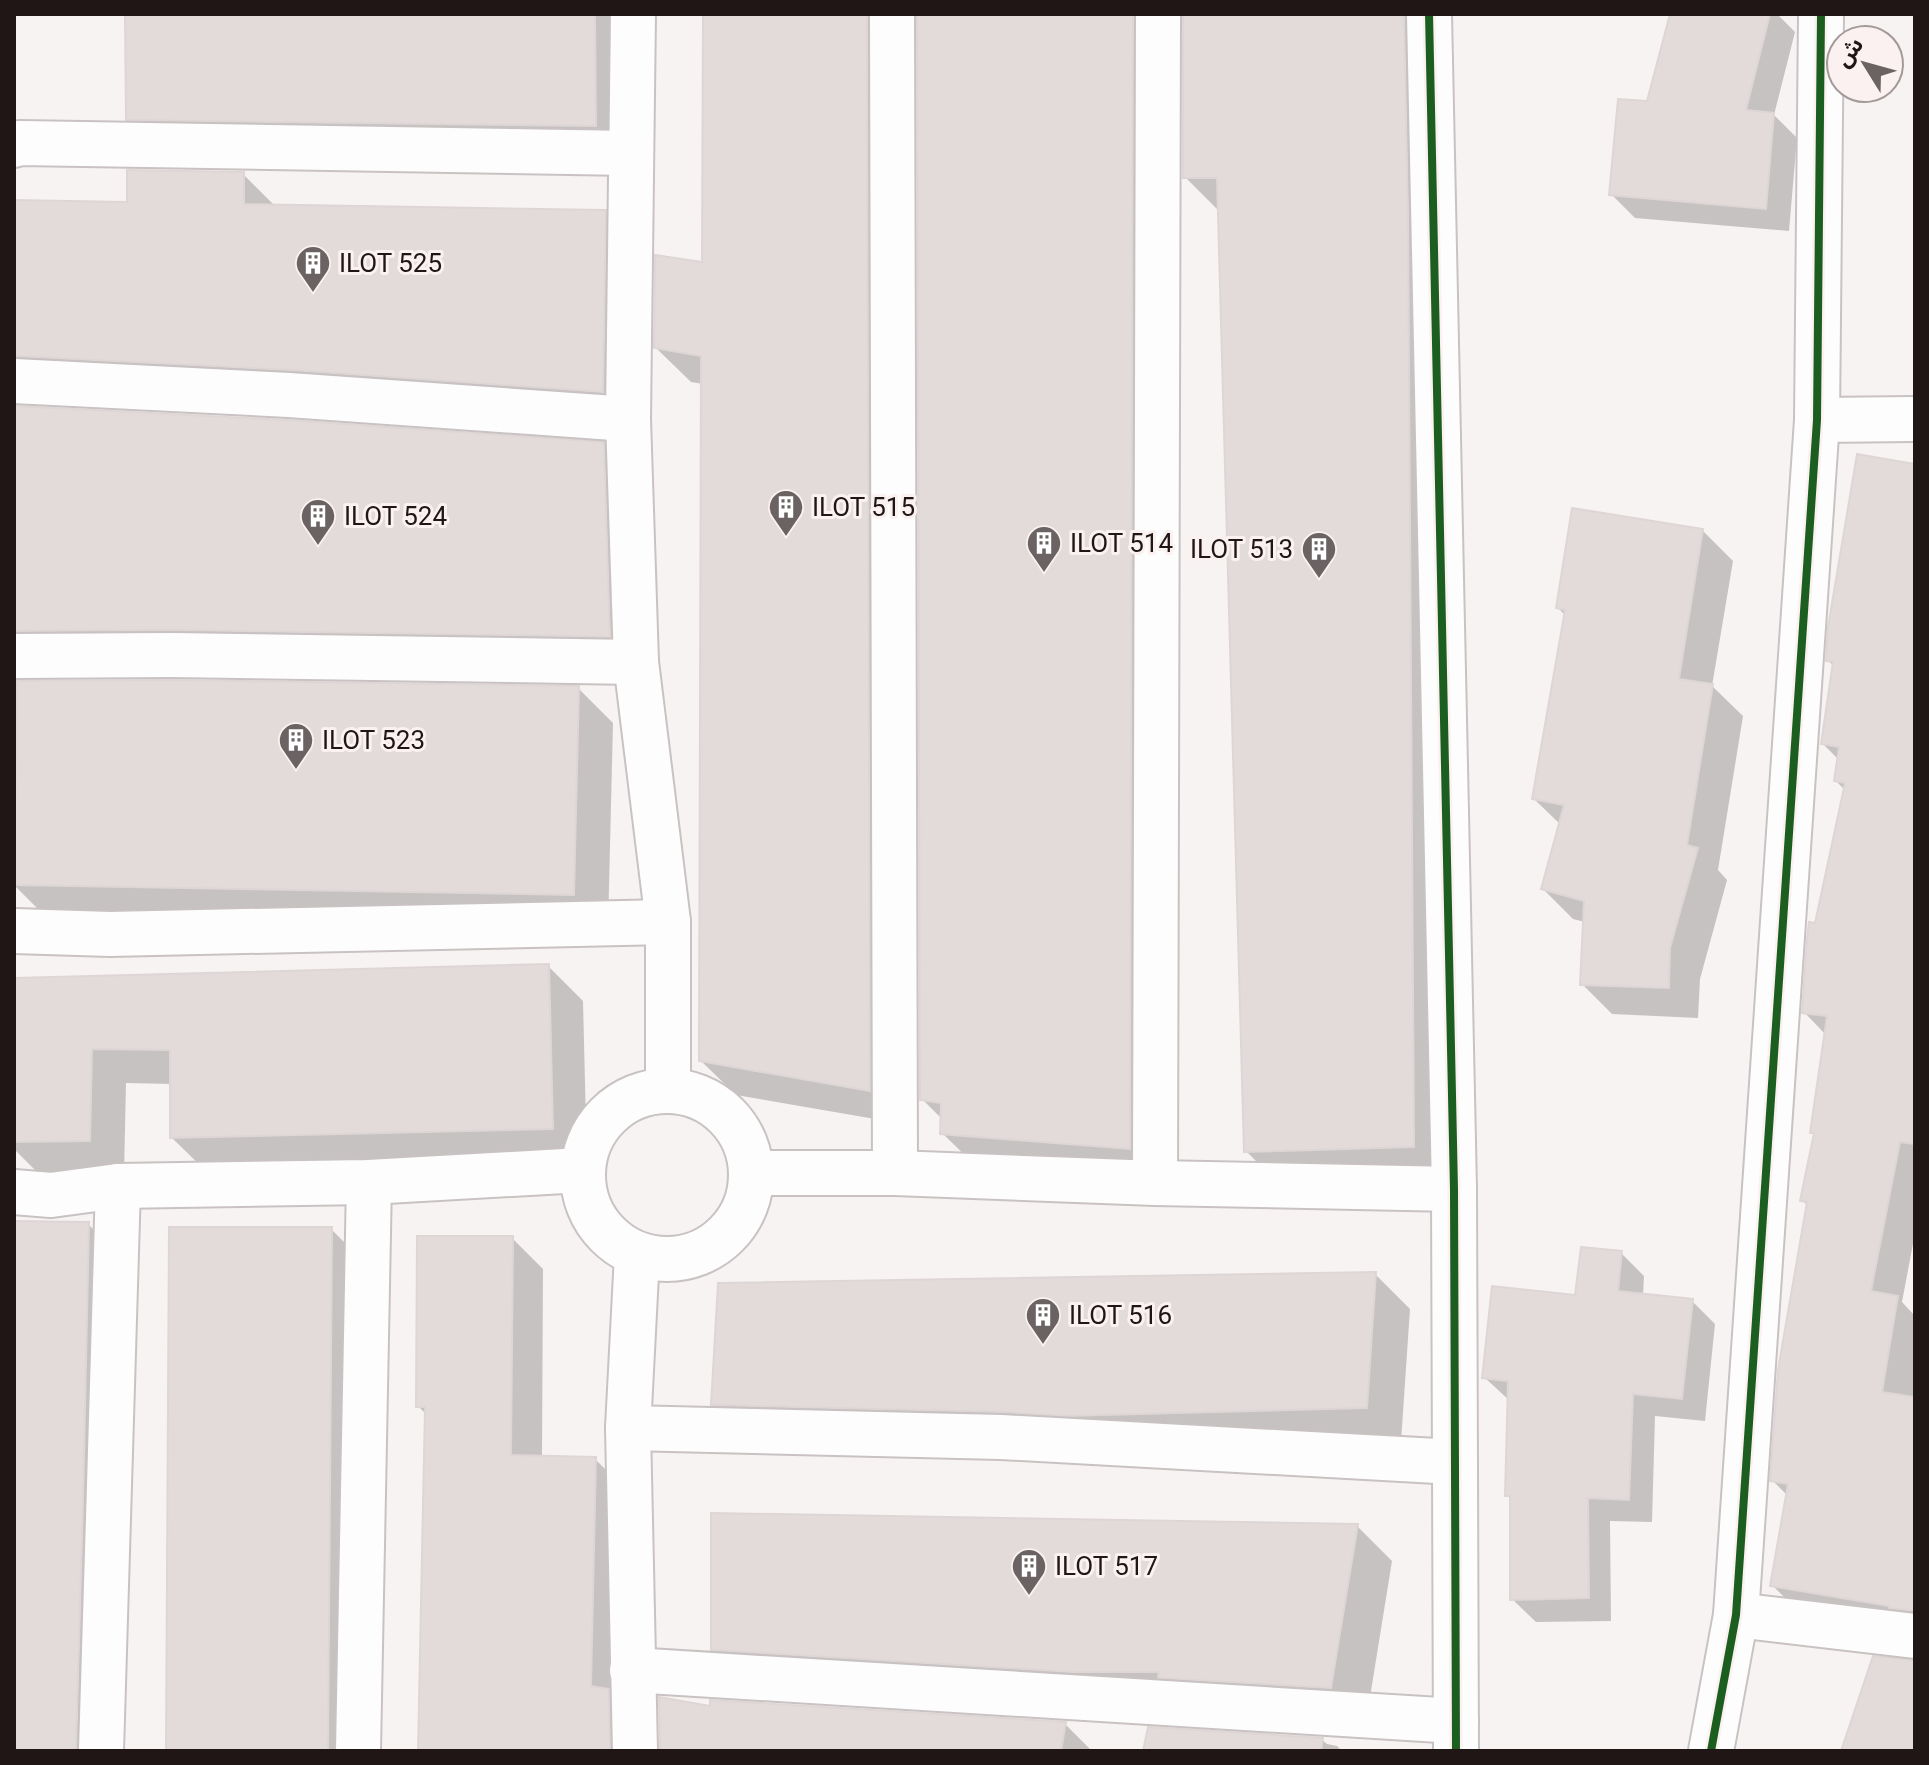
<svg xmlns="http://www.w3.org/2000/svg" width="1929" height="1765" font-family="Roboto,'Noto Sans Arabic',sans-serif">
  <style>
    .shadow { fill: #0003 }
    .building { fill: #e2dbda; stroke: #ded6d6; stroke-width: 2 }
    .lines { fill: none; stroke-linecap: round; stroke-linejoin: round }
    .minor-casing { stroke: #c9c2c2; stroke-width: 48 }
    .minor { stroke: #fefdfd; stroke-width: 44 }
    .cycleway-casing { stroke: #fbf1f0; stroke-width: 13 }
    .cycleway { stroke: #1b5e20; stroke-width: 8 }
    .labels { text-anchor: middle; stroke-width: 6; stroke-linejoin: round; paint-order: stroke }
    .poi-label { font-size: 26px; fill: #1f1615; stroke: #fbf1f0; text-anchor: start }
  </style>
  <rect width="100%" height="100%" fill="#f8f3f3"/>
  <!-- shadow -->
  <g class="shadow">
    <polygon points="127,14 629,14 630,160 163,154 128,119"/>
    <polygon points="705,14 1441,14 1447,1181 1281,1186 1246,1151 1220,212 1185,177 1185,25 1181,26 1171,36 1164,1182 977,1167 942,1133 943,1120 922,1099 919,25 913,27 904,1124 736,1095 701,1061 703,384 691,382 656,348 704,264"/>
    <polygon points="1672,14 1777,14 1795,32 1774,115 1797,138 1789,231 1635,218 1611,194 1649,104"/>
    <polygon points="243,174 276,207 605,212 640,247 637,426 14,363 14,202 129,204"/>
    <polygon points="14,408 603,444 638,479 644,671 14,654"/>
    <polygon points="1915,466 1915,1233 1902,1302 1915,1316 1915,1389 1913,1399 1915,1399 1915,1633 1800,1613 1772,1585 1788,1496 1772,1480 1809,1207 1802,1200 1815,1135 1812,1132 1826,1035 1804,1012 1816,925 1846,791 1836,781 1839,760 1823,744 1834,667 1828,660"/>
    <polygon points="1702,530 1733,561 1712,686 1743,716 1718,870 1727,880 1700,979 1698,1018 1612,1014 1582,984 1585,922 1573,919 1543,889 1561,825 1534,799 1566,616 1558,608"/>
    <polygon points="578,688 613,723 608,929 49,920 14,885"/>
    <polygon points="548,966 583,1001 587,1163 207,1172 172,1138 172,1084 126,1083 124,1175 42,1177 14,1149 14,980"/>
    <polygon points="14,1223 88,1224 123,1259 111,1751 14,1751"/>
    <polygon points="331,1229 366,1264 363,1751 168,1751"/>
    <polygon points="512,1238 543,1269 542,1458 595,1459 626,1490 640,1751 420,1751 427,1415 418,1406"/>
    <polygon points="1621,1253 1644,1276 1643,1295 1692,1301 1715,1324 1705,1421 1655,1416 1652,1522 1610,1521 1611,1621 1536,1622 1512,1599 1512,1500 1507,1495 1510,1401 1484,1377 1577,1297"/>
    <polygon points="1375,1274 1410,1309 1401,1442 748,1439 713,1404"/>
    <polygon points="1357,1526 1392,1561 1366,1722 747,1684 713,1649"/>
    <polygon points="712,1708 1065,1724 1092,1751 662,1751"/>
    <polygon points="1322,1740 1327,1744 1337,1746 1342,1751 1145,1751"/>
  </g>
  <!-- building -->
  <g class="building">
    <polygon points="125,14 595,14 596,126 126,120"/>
    <polygon points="703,14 867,14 870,1091 699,1061 701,356 654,348 655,255 702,262"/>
    <polygon points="917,14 1133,14 1130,1149 940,1134 941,1103 920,1100"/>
    <polygon points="1183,14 1404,14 1408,213 1414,1147 1244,1152 1217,178 1183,178"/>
    <polygon points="1670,14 1770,14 1746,110 1774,113 1766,209 1609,195 1618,99 1647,101"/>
    <polygon points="127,170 244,172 244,204 606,210 603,392 291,370 14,356 14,200 127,202"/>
    <polygon points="14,406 287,420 604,442 610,637 171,630 14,631"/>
    <polygon points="1857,454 1915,464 1915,1144 1900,1142 1871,1291 1898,1296 1882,1392 1915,1397 1915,1611 1889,1608 1889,1606 1770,1586 1788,1484 1770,1481 1778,1370 1807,1202 1800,1201 1814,1133 1810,1133 1827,1016 1802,1013 1807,939 1809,922 1815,923 1845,783 1834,781 1839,747 1821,744 1833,662 1826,661 1828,627"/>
    <polygon points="1572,508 1703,529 1679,679 1713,684 1687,845 1698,848 1670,948 1669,988 1580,985 1584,901 1541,889 1564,805 1532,799 1565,610 1556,608"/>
    <polygon points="171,680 579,686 574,895 14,885 17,681"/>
    <polygon points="549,964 553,1129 170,1138 170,1050 92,1049 90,1141 14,1142 14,978"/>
    <polygon points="14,1221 89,1222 83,1502 76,1751 14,1751"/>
    <polygon points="169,1227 332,1227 328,1751 166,1751"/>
    <polygon points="417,1236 513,1236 511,1455 596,1457 591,1686 609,1689 610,1751 418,1751 425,1407 416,1407"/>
    <polygon points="1581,1247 1622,1251 1618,1291 1693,1299 1682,1399 1633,1394 1629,1500 1588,1498 1589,1598 1510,1600 1510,1496 1505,1496 1508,1381 1482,1378 1492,1286 1575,1295"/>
    <polygon points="1376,1272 1367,1408 1065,1416 1002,1412 711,1405 718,1283"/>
    <polygon points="711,1513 1358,1524 1331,1688 1158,1678 1159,1672 1073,1672 711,1650"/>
    <polygon points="1873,1656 1915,1660 1915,1751 1841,1751"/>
    <polygon points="659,1697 710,1706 710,1700 1066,1722 1061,1751 660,1751"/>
    <polygon points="1148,1727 1323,1738 1321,1751 1143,1751"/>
  </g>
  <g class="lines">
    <!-- minor casing -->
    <g class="minor-casing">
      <g id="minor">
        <polyline points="633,14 628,419 636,662 668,922 668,1090"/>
        <polyline points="892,14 895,1173"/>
        <polyline points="1429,14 1454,1189 1456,1751"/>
        <polyline points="14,145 20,143 630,153"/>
        <polyline points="14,381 289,395 628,419"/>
        <polyline points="1817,420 1915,419"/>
        <polyline points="14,656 171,655 636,662"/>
        <polyline points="14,931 110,934 668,922"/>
        <circle cx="667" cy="1175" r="84"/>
        <polyline points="752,1173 895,1173 1155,1183 1454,1189"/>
        <polyline points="1155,1183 1158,14"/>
        <polyline points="14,1192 51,1195 118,1186 369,1182 582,1170"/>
        <polyline points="628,1428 1001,1437 1455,1462"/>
        <polyline points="1736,1615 1915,1636"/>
        <polyline points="632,1670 1456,1721"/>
        <polyline points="101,1751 118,1186"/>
        <polyline points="358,1751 369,1182"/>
        <polyline points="635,1751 628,1428 637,1255"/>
        <polyline points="1711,1751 1736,1615 1817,420 1821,14"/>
      </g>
    </g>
    <!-- minor -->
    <use href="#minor" class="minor"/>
    <!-- cycleway casing -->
    <g class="cycleway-casing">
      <g id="cycleway">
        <polyline points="1429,14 1454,1189 1456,1751"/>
        <polyline points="1711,1751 1736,1615 1817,420 1821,14"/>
      </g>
    </g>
    <!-- cycleway -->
    <use href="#cycleway" class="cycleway"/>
  </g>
  <!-- icons -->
  <defs>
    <g id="building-pin" transform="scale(1.8)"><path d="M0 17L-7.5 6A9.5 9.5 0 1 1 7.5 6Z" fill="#6b6363" stroke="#fbf1f0"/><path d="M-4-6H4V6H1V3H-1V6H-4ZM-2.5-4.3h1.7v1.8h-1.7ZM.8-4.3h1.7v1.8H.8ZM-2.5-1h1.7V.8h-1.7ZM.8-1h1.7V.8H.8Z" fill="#fff"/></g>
  </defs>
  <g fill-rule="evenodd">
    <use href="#building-pin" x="313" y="263"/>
    <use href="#building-pin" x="786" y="507"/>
    <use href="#building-pin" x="318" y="516"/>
    <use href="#building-pin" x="1044" y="543"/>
    <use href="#building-pin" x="1319" y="549"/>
    <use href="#building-pin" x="296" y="740"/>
    <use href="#building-pin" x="1043" y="1315"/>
    <use href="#building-pin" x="1029" y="1566"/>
  </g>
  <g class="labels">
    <!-- poi labels -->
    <g class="poi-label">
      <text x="339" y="272">ILOT 525</text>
      <text x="812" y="516">ILOT 515</text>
      <text x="344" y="525">ILOT 524</text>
      <text x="1070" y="552">ILOT 514</text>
      <text x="1293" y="558" text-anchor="end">ILOT 513</text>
      <text x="322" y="749">ILOT 523</text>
      <text x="1069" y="1324">ILOT 516</text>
      <text x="1055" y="1575">ILOT 517</text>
    </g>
  </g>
  <!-- border -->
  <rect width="1929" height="1765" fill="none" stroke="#1f1615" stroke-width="32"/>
  <!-- north arrow -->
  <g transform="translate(1865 64) rotate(307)"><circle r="38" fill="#fbf1f0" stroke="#a39998" stroke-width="2"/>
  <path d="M0-6L14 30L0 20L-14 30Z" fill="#6b6363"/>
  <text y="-12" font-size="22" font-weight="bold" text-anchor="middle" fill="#1f1615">ش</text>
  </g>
</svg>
